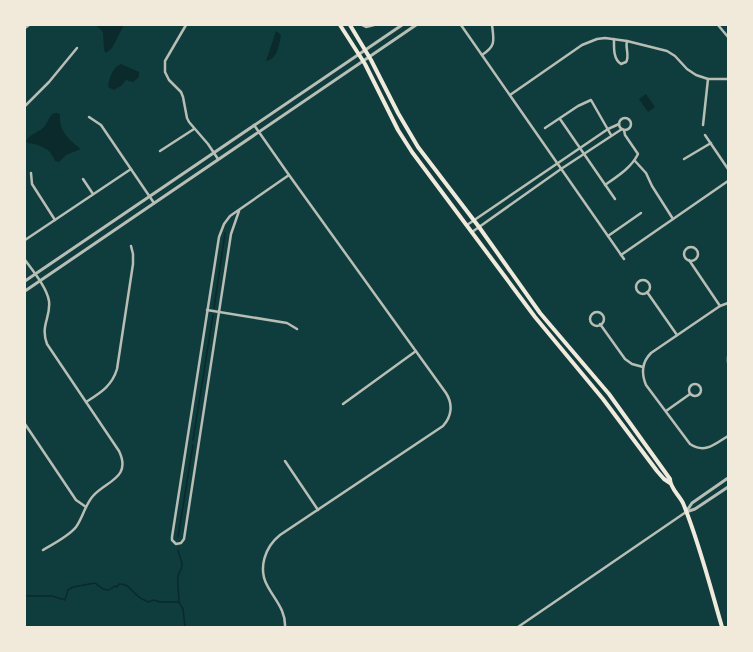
<svg xmlns="http://www.w3.org/2000/svg" width="753" height="652" font-family="'Fira Sans',sans-serif">
  <style>
    .water { fill: #0a2a2b }
    .lines { fill: none; stroke-linecap: round; stroke-linejoin: round }
    .stream { stroke: #0a2a2b; stroke-width: 1.5 }
    .minor { stroke: #b8beb3; stroke-width: 2.5 }
    .tertiary { stroke: #b8beb3; stroke-width: 3 }
    .primary { stroke: #f1e9da; stroke-width: 4 }
  </style>
  <rect width="100%" height="100%" fill="#0f3d3e"/>
  <!-- water -->
  <g class="water">
    <polygon points="96,25 124,25 112,48 106,53 104,50 103,32"/>
    <path d="M276,31L281,35C279,45 278,59 266,61Z"/>
    <path d="M121,64L139,72V77L133,82L126,80L122,85L114,90L108,87C109,78 113,67 121,64Z"/>
    <polygon points="646,94 655,107 648,112 639,99"/>
    <path d="M54,113H58L60,115C58,130 70,141 81,149L66,155L59,162L55,161C50,148 41,145 28,143L26,141C30,134 39,132 44,127C48,122 49,116 54,113Z"/>
  </g>
  <g class="lines">
    <!-- stream -->
    <g class="stream">
      <polyline points="214,308 225,233"/>
      <polyline points="193,440 213,315"/>
      <polyline points="178,537 193,445"/>
      <path d="M178,550C179,556 182,559 182,565C182,569 179,572 178,576C177,584 179,594 179,602"/>
      <path d="M25,595L29,596H52L65,600L68,590L73,587L95,583L103,589L109,590L115,586L117,587L119,584C129,583 132,592 139,597C141,599 145,600 148,602L154,600L160,602H179L183,609L185,627"/>
    </g>
    <!-- minor -->
    <g class="minor">
      <polyline points="186,25 165,61 165,72 169,80 181,92 183,97 187,118 189,122 208,144 218,159"/>
      <polyline points="362,25 366,27 374,25"/>
      <polyline points="461,25 624,259"/>
      <polyline points="718,25 728,37"/>
      <polyline points="25,28 29,25"/>
      <path d="M614,39C614,47 613,59 621,64L626,62C630,56 625,48 627,41"/>
      <path d="M482,55C496,46 494,41 492,25"/>
      <polyline points="510,95 582,45 597,39 605,38 627,41 667,51 675,56 687,69 696,75 708,79 728,79"/>
      <polyline points="25,106 49,82 77,48"/>
      <polyline points="89,117 101,125 154,203"/>
      <circle cx="625" cy="124" r="6"/>
      <polyline points="560,119 615,199"/>
      <path d="M254,125L289,175L446,393C453,404 452,416 443,426L280,535C265,547 258,568 267,585C274,599 286,610 285,627"/>
      <polyline points="703,125 708,79"/>
      <polyline points="545,128 578,106 591,100 611,135"/>
      <polyline points="705,135 728,169"/>
      <polyline points="160,151 194,129"/>
      <polyline points="684,159 711,143"/>
      <polyline points="635,161 646,173 652,186 673,219"/>
      <polyline points="31,173 32,184 55,220"/>
      <polyline points="83,179 93,194"/>
      <path d="M605,185C618,176 631,168 638,154L625,135L624,130"/>
      <polyline points="239,211 231,234 184,539 181,543 176,544 172,540 172,537 219,237 224,224 230,216 289,175"/>
      <polyline points="467,225 608,129 619,124"/>
      <polyline points="472,232 561,169 622,129"/>
      <polyline points="608,236 641,213"/>
      <polyline points="25,240 131,169"/>
      <circle cx="691" cy="254" r="7"/>
      <polyline points="621,255 728,181"/>
      <path d="M25,260C33,271 47,288 49,301C51,318 40,325 47,344L119,451C132,478 106,481 93,496C85,505 83,517 76,527C69,536 53,544 43,550"/>
      <polyline points="689,260 720,306"/>
      <circle cx="643" cy="287" r="7"/>
      <polyline points="647,292 677,335"/>
      <path d="M728,303L720,306L651,353C642,362 641,373 646,385L690,444C705,454 715,444 728,436"/>
      <polyline points="207,310 287,323 297,329"/>
      <circle cx="597" cy="319" r="7"/>
      <polyline points="600,324 625,359 632,364 643,367"/>
      <polyline points="728,357 728,362"/>
      <circle cx="695" cy="390" r="6"/>
      <path d="M86,402C100,393 112,386 117,369L133,264V254L131,246"/>
      <polyline points="343,404 416,351"/>
      <polyline points="666,411 690,394"/>
      <polyline points="25,424 76,500 86,507"/>
      <polyline points="285,461 318,510"/>
      <polyline points="518,627 686,512"/>
    </g>
    <!-- tertiary -->
    <g class="tertiary">
      <polyline points="25,281 402,25"/>
      <polyline points="25,291 416,25"/>
      <polyline points="686,512 692,503 728,478"/>
      <polyline points="686,512 695,509 728,487"/>
    </g>
    <!-- primary -->
    <g class="primary">
      <polyline points="340,25 365,64 398,130 412,152 535,317 603,399 657,471 664,479 670,483"/>
      <path d="M350,25L371,60L398,113L418,147L479,227L540,313L609,394L670,479C670,488 679,495 683,503C699,542 710,586 722,627"/>
    </g>
  </g>
  <!-- border -->
  <rect width="753" height="652" fill="none" stroke="#f1e9da" stroke-width="52"/>
</svg>
